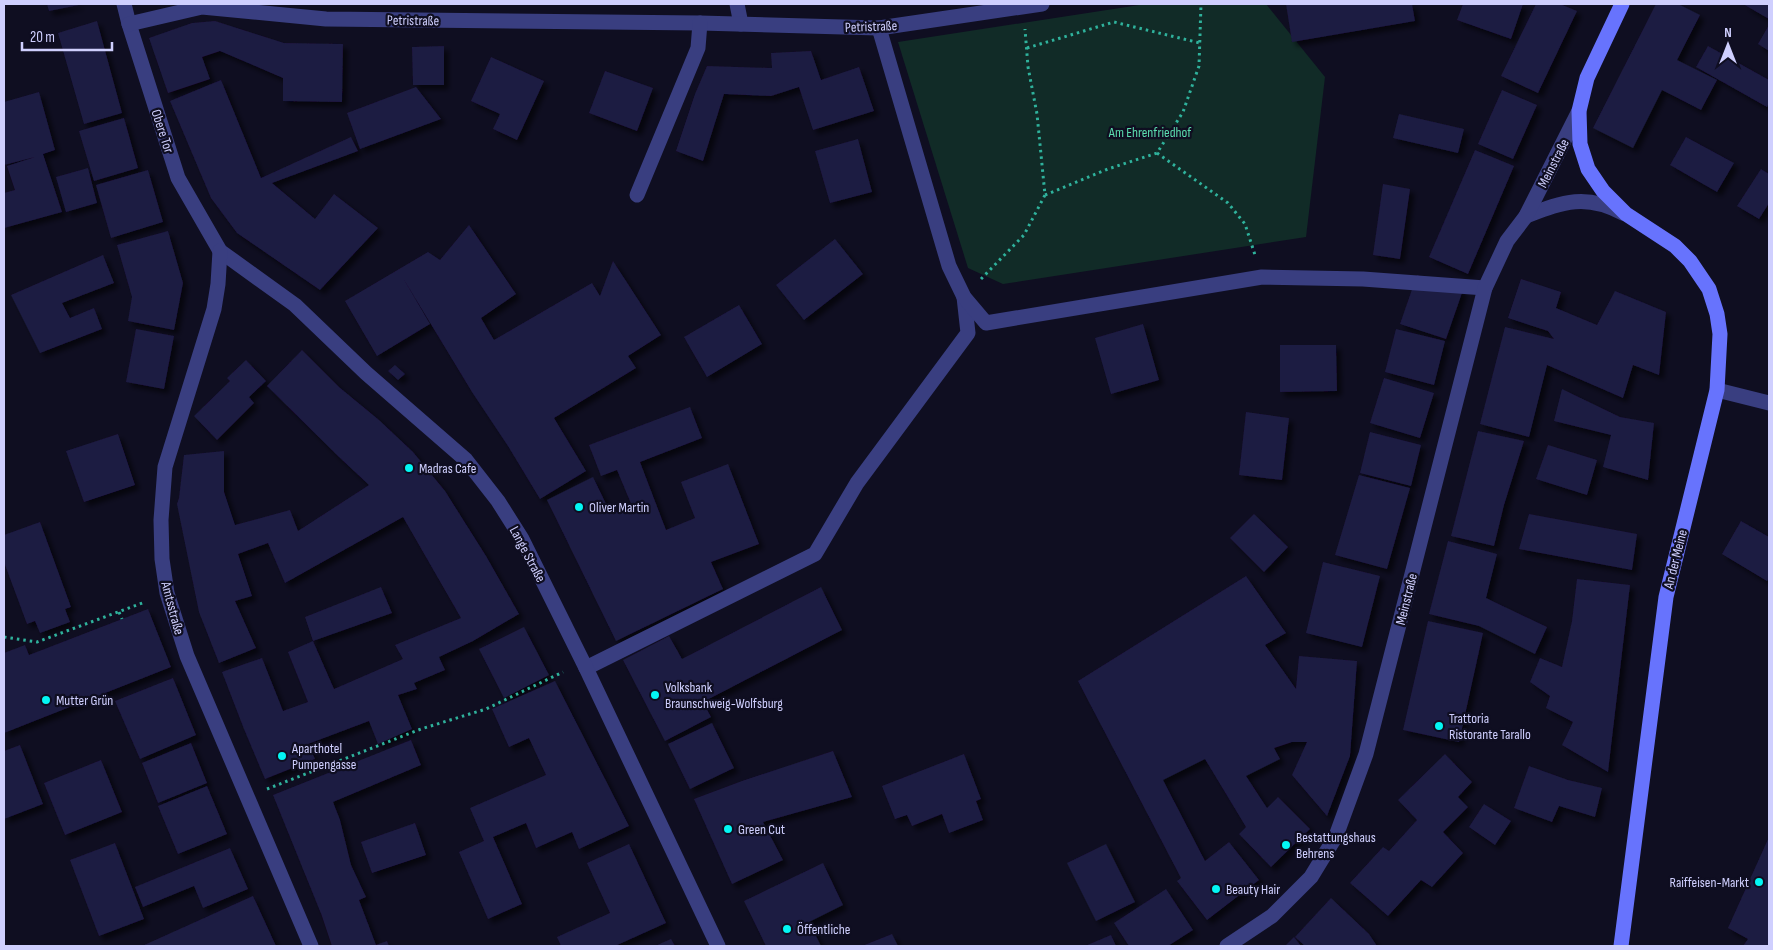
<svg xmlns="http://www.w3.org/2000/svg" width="1773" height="950" font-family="'Sofia Sans Condensed',sans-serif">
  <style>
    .green { fill: #112b27 }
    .building { fill: #1e1a42; filter: url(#shadow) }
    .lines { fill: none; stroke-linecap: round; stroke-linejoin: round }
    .path { stroke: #2fb29c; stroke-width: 3; stroke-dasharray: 2.5 4; stroke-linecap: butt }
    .lane { stroke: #393e80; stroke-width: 15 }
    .street { stroke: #393e80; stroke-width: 15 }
    .secondary { stroke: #6773fd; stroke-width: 15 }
    .poi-dot { fill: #03f6f4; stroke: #0f0e21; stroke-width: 2 }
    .labels { text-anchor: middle; stroke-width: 4.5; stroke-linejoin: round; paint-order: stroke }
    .street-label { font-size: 14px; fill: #cfcffe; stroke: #0f0e21 }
    .park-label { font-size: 14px; fill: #5cddaf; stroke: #0f0e21 }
    .poi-label { font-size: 14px; fill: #cfcffe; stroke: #0f0e21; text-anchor: start }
  </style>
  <defs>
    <filter id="shadow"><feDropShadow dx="4.5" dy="4.5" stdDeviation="2.5" flood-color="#0009"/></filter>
  </defs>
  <rect width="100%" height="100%" fill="#0f0e21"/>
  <!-- green -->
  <polygon class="green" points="1146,4 1266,4 1325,77 1306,237 1003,284 968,268 898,42"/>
  <!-- building -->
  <g class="building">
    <polygon points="47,4 79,4 79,5 49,11"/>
    <polygon points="1286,4 1412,4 1415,21 1292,42"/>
    <polygon points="1463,4 1523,4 1511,39 1457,20"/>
    <polygon points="1536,4 1560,4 1577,11 1538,93 1501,76"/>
    <polygon points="1656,4 1678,4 1700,15 1677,60 1717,80 1701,110 1662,90 1633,148 1593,128"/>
    <polygon points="1743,4 1769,4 1769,19"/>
    <polygon points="97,21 122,113 84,124 58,33"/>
    <polygon points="215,21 284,43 343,44 342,102 283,101 283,78 220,51 202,57 210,79 168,93 149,38 192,23"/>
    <polygon points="1769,25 1769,51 1758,44"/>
    <polygon points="444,46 444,85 413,85 412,47"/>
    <polygon points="1708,46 1769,80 1769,103 1767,107 1696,67"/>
    <polygon points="811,51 821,80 859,67 874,111 813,130 799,87 771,96 724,94 703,161 676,151 695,94 707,66 772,68 771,53"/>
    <polygon points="491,57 544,81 517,140 493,129 500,114 471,101"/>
    <polygon points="605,71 653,88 637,131 589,113"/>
    <polygon points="221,80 261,178 351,137 358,151 272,183 315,219 334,194 378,228 320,290 237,233 211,198 170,101"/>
    <polygon points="416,87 441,119 360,149 347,113"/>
    <polygon points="1502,90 1537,105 1513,159 1478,144"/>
    <polygon points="39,92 55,150 43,154 62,212 4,228 4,193 15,190 7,166 35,157 4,165 4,102"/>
    <polygon points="1399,114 1464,129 1458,153 1393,138"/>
    <polygon points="124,118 138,168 94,181 79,131"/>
    <polygon points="1686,137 1734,163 1717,192 1670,165"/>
    <polygon points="858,139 872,192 830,203 815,151"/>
    <polygon points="1475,150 1514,166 1468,274 1429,257"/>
    <polygon points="88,168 97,203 66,212 56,177"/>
    <polygon points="1761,169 1769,174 1769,203 1759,219 1737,206"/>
    <polygon points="148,170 163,222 111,238 96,185"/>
    <polygon points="1383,184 1410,189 1400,259 1373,255"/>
    <polygon points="469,225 516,294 481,318 494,340 592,283 600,296 613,261 661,335 628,356 636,368 554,418 586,471 540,499 508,446 472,392 403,278 430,324 377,356 345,301 428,252 440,260"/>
    <polygon points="168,231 183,283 174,330 128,321 132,297 117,245"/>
    <polygon points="835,239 863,274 804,320 776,285"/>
    <polygon points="103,255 114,283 62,303 70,318 94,308 102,329 40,353 11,295"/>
    <polygon points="1417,275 1463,290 1446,339 1400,324"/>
    <polygon points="1521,279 1561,292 1556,308 1597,325 1615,291 1666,312 1659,375 1633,365 1623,398 1547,365 1529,437 1480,424 1505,327 1554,339 1548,331 1508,318"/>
    <polygon points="739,305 762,344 707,377 684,337"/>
    <polygon points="1143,324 1159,380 1111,394 1095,338"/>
    <polygon points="136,329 174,336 164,389 126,382"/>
    <polygon points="1396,329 1445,341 1434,385 1385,372"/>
    <polygon points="1280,345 1336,345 1337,391 1280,392"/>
    <polygon points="302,350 339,387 379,420 413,452 445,491 486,556 519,614 473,641 439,657 445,670 414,683 417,689 398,695 412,729 378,744 369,721 308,744 315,759 265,779 244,729 222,672 262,658 283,711 308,702 288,652 313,641 334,689 403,659 395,645 461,618 403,517 285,583 268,543 238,554 252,596 235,601 256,648 219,663 199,612 177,504 179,498 184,455 224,451 224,492 235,525 290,510 298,531 369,485 339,457 267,386"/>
    <polygon points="246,360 266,381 249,397 254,403 217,440 194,416 230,381 227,378"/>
    <polygon points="395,365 405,374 398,380 388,371"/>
    <polygon points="1384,378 1434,393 1420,438 1370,423"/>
    <polygon points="1562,389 1620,417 1654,423 1648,480 1603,467 1611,435 1554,421"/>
    <polygon points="690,407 702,438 640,462 666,530 695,518 681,482 728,464 759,544 711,562 723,589 616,641 547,500 593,477 611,514 632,506 617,470 601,476 589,445"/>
    <polygon points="1246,412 1289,418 1282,480 1239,475"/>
    <polygon points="1478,431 1524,441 1504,505 1494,546 1451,536"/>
    <polygon points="1370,432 1421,445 1411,486 1360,473"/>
    <polygon points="118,434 135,485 84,502 66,451"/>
    <polygon points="1548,445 1597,460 1587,495 1536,479"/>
    <polygon points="1359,475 1410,488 1387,569 1335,555"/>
    <polygon points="1254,514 1288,547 1264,572 1230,538"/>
    <polygon points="1529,514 1637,534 1632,570 1519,549"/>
    <polygon points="1741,521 1769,537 1769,578 1767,581 1722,554"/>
    <polygon points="40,522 71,607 65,609 70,622 40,633 35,621 27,624 4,562 4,535"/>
    <polygon points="1448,541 1497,554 1486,598 1547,627 1535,654 1479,626 1429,614"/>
    <polygon points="1323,562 1380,576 1362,647 1306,633"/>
    <polygon points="1246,576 1286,633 1265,645 1296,689 1299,656 1357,661 1350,756 1327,816 1292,775 1307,742 1292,742 1274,748 1280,759 1246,776 1267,808 1278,797 1310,829 1271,867 1239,834 1246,827 1205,759 1163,780 1205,861 1229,842 1259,880 1207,920 1177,881 1181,878 1078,681"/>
    <polygon points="1577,579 1630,585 1608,772 1562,745 1573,722 1546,708 1550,696 1530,682 1540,658 1562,667 1572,621"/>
    <polygon points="381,587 392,613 313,641 305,617"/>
    <polygon points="821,587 842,630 703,702 711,717 665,741 623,660 669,636 682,659"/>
    <polygon points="148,609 171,667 4,733 4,653 25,645 29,655"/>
    <polygon points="1428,621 1483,633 1459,742 1403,730"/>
    <polygon points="524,627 549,675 504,698 479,649"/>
    <polygon points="173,678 196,735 140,759 115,701"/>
    <polygon points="555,681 629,826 579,849 572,832 536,848 526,823 493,837 522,904 488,919 459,852 484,841 470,808 546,775 529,738 509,747 492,709"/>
    <polygon points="712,723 734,768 690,789 668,744"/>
    <polygon points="411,740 421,765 333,802 340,820 351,865 366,897 359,900 376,945 387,941 389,946 332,946 322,916 273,795"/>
    <polygon points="191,743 207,783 158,803 142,763"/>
    <polygon points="20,745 43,804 4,819 4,751"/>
    <polygon points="833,751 852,797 763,822 783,860 732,884 694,799 742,781"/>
    <polygon points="964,754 981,799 976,801 983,820 949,833 942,814 912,826 907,815 895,819 882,786"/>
    <polygon points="1445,754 1472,782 1458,797 1468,807 1443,832 1463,853 1432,887 1421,880 1388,916 1350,883 1383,847 1389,851 1417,820 1398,800"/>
    <polygon points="101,760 122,812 65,835 44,783"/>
    <polygon points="1529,766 1568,780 1602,788 1595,817 1559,806 1552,822 1514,808"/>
    <polygon points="207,786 227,834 178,854 158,806"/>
    <polygon points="1484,804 1511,821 1495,845 1469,827"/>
    <polygon points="415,823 426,855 372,873 361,842"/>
    <polygon points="1769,837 1769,946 1743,946 1748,939 1728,928"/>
    <polygon points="115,843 144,919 99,936 70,860"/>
    <polygon points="629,844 666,923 615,946 561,946 557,937 610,913 587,863"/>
    <polygon points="1106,844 1135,902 1096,921 1067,863"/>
    <polygon points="230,848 248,889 203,908 194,886 143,907 135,887"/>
    <polygon points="823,863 843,905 809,922 821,946 766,946 744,901"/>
    <polygon points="1166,889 1193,930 1168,946 1129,946 1114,923"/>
    <polygon points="253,896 276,946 142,946"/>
    <polygon points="1331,898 1369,934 1377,946 1305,946 1295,937"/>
    <polygon points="892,934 898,946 862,946"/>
    <polygon points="1111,935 1116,946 1085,946"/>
    <polygon points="1294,937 1301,946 1285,946"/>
    <polygon points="671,939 675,946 655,946"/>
  </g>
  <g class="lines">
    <!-- path -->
    <g class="path">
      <polyline points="1027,48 1114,22 1200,43"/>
      <polyline points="1157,153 1228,203 1245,224 1255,255"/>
      <polyline points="1045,195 1108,169 1157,153 1183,112 1199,66 1201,4"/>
      <polyline points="981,279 1024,235 1045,195 1037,114 1028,67 1025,29"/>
      <polyline points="119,612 122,619"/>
      <polyline points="4,637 37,642 145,602"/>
      <polyline points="267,789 421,729 486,709 563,672"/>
    </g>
    <!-- lane -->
    <g class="lane">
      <polyline points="737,4 741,24"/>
      <polyline points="586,668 815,554 857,483 968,333 964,297"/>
    </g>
    <!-- street -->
    <g class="street">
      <polyline points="124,4 129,24 178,178 220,251 295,305 366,373 466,460 498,501 522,539 586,668 718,946"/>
      <polyline points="129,24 202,7 326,19 700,23 879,28 1042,4"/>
      <polyline points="879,28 949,266 964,297 986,323 1262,277 1363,279 1485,288"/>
      <polyline points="637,195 698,48 700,23"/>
      <path d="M1526,216C1563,202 1585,193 1623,213"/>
      <polyline points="220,251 218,284 214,309 165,467 161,520 162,559 167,593 187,656 311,946"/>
      <polyline points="1717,390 1769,403"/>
      <polyline points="1227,946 1272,916 1311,877 1336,836 1366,754 1485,288 1507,241 1526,216 1579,111"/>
    </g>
    <!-- secondary -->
    <polyline class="secondary" points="1621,946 1666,597 1717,390 1720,334 1717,314 1709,289 1690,261 1675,246 1626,214 1603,191 1588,169 1580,144 1579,111 1587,78 1622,4"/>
  </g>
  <!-- markers -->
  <g class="poi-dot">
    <circle cx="409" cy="468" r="5"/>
    <circle cx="579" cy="507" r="5"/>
    <circle cx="655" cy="695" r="5"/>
    <circle cx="46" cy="700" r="5"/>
    <circle cx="1439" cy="726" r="5"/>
    <circle cx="282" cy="756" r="5"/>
    <circle cx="728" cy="829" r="5"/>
    <circle cx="1286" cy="845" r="5"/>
    <circle cx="1759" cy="882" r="5"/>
    <circle cx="1216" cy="889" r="5"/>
    <circle cx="787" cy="929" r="5"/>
  </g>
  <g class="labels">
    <!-- street labels -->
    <g class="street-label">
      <text transform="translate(413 20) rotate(1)" y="5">Petristraße</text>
      <text transform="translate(871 26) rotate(-2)" y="5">Petristraße</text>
      <text transform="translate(163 131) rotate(72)" y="5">Obere Tor</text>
      <text transform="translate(1553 163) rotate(-63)" y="5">Meinstraße</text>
      <text transform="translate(528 554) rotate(62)" y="5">Lange Straße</text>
      <text transform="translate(1675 559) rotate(-76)" y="5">An der Meine</text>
      <text transform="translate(1406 599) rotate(-76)" y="5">Meinstraße</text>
      <text transform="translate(173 608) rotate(75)" y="5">Amtsstraße</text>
    </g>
    <!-- park labels -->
    <g class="park-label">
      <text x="1150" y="137">Am Ehrenfriedhof</text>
    </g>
    <!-- poi labels -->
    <g class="poi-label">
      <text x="419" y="473">Madras Cafe</text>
      <text x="589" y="512">Oliver Martin</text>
      <text x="665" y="692">Volksbank<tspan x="665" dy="16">Braunschweig-Wolfsburg</tspan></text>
      <text x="56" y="705">Mutter Grün</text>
      <text x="1449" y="723">Trattoria<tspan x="1449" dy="16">Ristorante Tarallo</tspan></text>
      <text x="292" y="753">Aparthotel<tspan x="292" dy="16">Pumpengasse</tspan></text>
      <text x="738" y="834">Green Cut</text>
      <text x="1296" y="842">Bestattungshaus<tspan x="1296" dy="16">Behrens</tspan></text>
      <text x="1749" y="887" text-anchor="end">Raiffeisen-Markt</text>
      <text x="1226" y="894">Beauty Hair</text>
      <text x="797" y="934">Öffentliche</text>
    </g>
  </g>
  <!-- border -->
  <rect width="1773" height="950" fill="none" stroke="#cfcffe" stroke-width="10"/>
  <!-- north arrow -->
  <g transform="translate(1728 45)" stroke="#0f0e21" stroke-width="4" paint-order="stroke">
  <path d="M0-4L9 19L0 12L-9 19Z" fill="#cfcffe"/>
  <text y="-8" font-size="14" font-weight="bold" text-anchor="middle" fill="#cfcffe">N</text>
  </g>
  <!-- scale -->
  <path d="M22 42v8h90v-8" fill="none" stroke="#cfcffe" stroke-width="2.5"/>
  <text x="30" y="42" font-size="15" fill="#cfcffe" stroke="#0f0e21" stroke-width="4" paint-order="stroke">20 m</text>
</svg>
